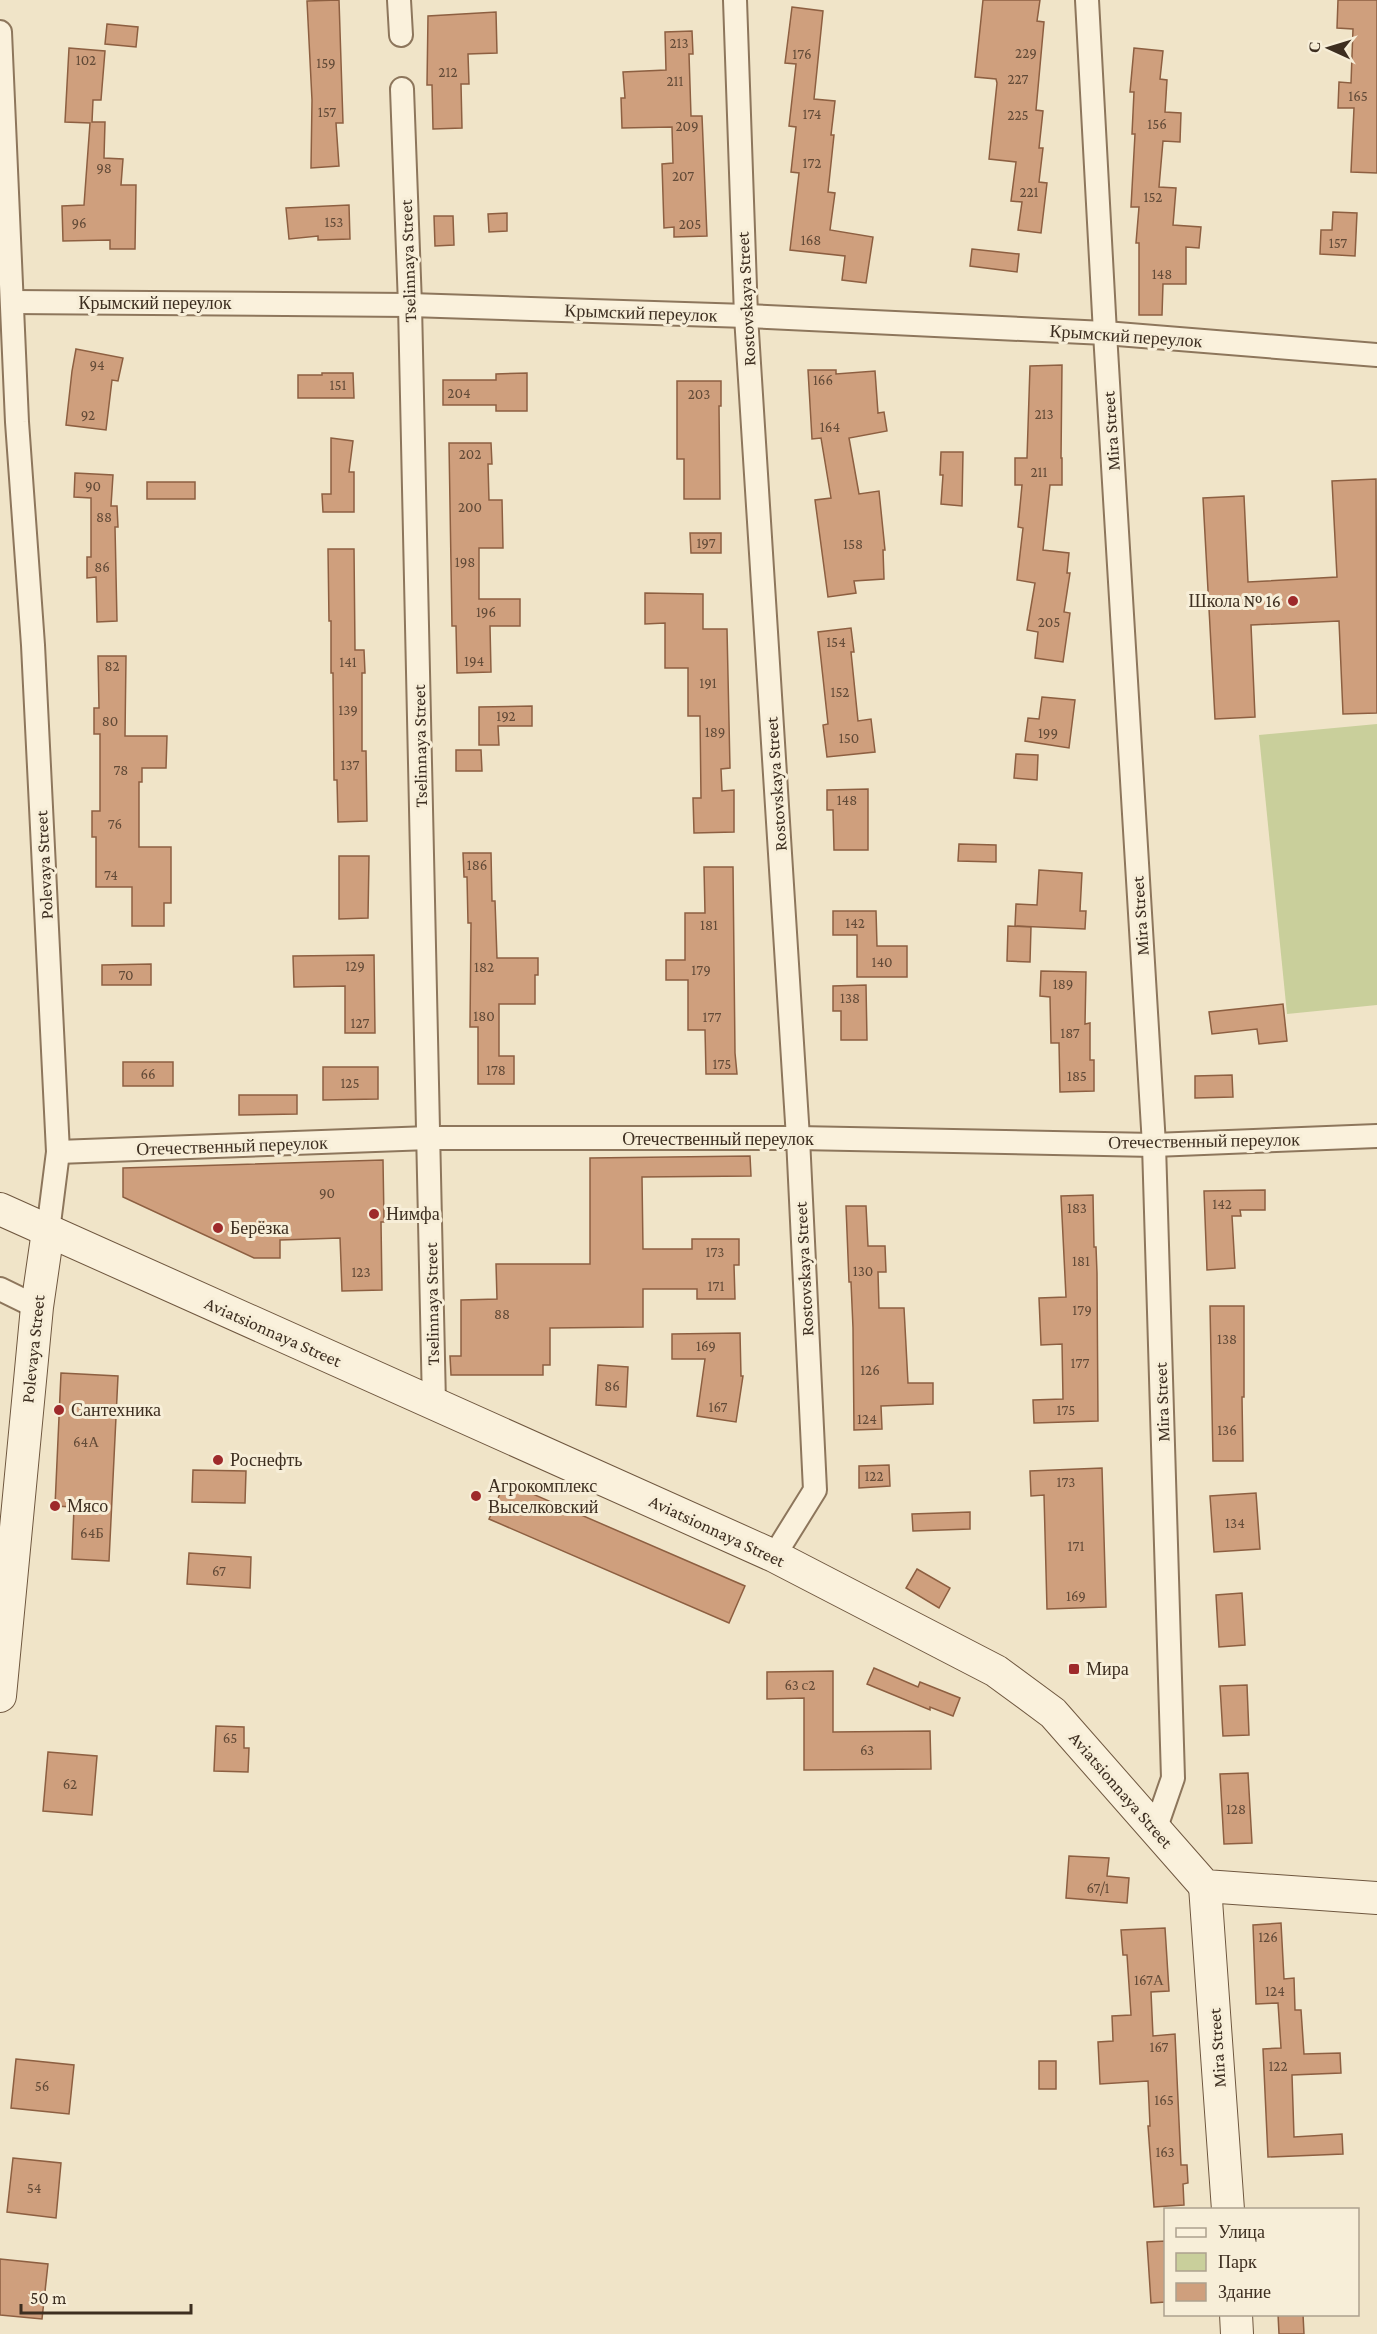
<svg xmlns="http://www.w3.org/2000/svg" width="1377" height="2334" font-family="'Crimson Pro',serif">
  <style>
    .green { fill: #c9cf9b }
    .building { fill: #cf9f7d; stroke: #8d5f41; stroke-width: 1.5 }
    .lines { fill: none; stroke-linecap: round; stroke-linejoin: round }
    .street-casing { stroke: #8d765c; stroke-width: 26 }
    .secondary-casing { stroke: #6f573f; stroke-width: 34 }
    .street { stroke: #faf1dc; stroke-width: 22 }
    .secondary { stroke: #faf1dc; stroke-width: 32 }
    .poi-dot { fill: #9e2a2b; stroke: #f7eed8; stroke-width: 2 }
    .labels { text-anchor: middle; stroke-width: 6; stroke-linejoin: round; paint-order: stroke }
    .number-label { font-size: 15px; fill: #624a37 }
    .street-label { font-size: 18px; fill: #3d2e20; stroke: #f7eed8 }
    .poi-label { font-size: 18px; fill: #3d2e20; stroke: #f7eed8; text-anchor: start }
  </style>
  <rect width="100%" height="100%" fill="#f0e4c8"/>
  <!-- green -->
  <polygon class="green" points="1377,724 1377,1005 1287,1014 1259,735"/>
  <!-- building -->
  <g class="building">
    <polygon points="339,0 343,123 336,123 339,166 311,168 312,100 307,1"/>
    <polygon points="983,0 1040,0 1037,21 1044,22 1036,110 1043,111 1039,148 1043,148 1039,182 1047,183 1041,233 1018,230 1022,202 1011,201 1016,162 989,159 997,83 996,79 975,77"/>
    <polygon points="1338,0 1377,0 1377,173 1351,172 1354,108 1338,108 1339,82 1351,83 1353,29 1337,28"/>
    <polygon points="792,7 823,11 814,99 835,101 831,135 834,135 828,192 835,193 830,230 873,237 866,283 842,280 845,256 790,250 799,173 791,172 796,127 789,126 796,64 785,63"/>
    <polygon points="496,12 497,53 468,54 469,84 461,84 462,128 433,129 432,85 427,85 428,16"/>
    <polygon points="107,24 138,27 136,47 105,44"/>
    <polygon points="692,31 693,54 689,54 691,116 702,116 707,236 674,237 674,227 664,228 662,164 673,163 672,127 622,128 621,98 625,98 623,72 666,70 665,32"/>
    <polygon points="69,48 105,51 101,100 93,100 92,122 105,122 104,158 123,159 121,185 136,185 135,249 110,249 110,240 63,241 62,206 84,205 90,123 65,122"/>
    <polygon points="1134,48 1163,51 1160,79 1167,80 1165,112 1181,113 1180,142 1163,141 1159,187 1176,188 1173,225 1201,227 1199,248 1186,247 1186,284 1163,284 1162,315 1139,315 1139,243 1136,243 1139,207 1131,207 1135,134 1132,134 1134,92 1130,92"/>
    <polygon points="349,205 350,239 318,240 318,236 289,239 286,208"/>
    <polygon points="1333,212 1357,213 1355,256 1320,254 1321,230 1332,230"/>
    <polygon points="507,213 507,231 489,232 488,214"/>
    <polygon points="434,216 453,216 454,245 435,246"/>
    <polygon points="972,249 1019,254 1017,272 970,266"/>
    <polygon points="76,349 123,358 118,381 112,380 106,430 66,425 72,371"/>
    <polygon points="1062,365 1061,458 1062,458 1062,485 1050,485 1043,550 1069,553 1067,573 1070,573 1064,612 1070,613 1063,662 1035,658 1038,632 1027,630 1035,583 1017,580 1023,528 1018,527 1022,485 1015,485 1015,458 1027,458 1030,366"/>
    <polygon points="808,370 836,370 836,374 875,371 878,413 884,412 887,431 849,438 859,494 879,491 885,550 883,550 884,579 854,581 856,593 828,597 815,500 831,498 821,438 812,439"/>
    <polygon points="322,373 353,373 354,398 298,398 298,375 322,375"/>
    <polygon points="527,373 527,411 496,411 496,405 443,405 443,380 496,380 496,374"/>
    <polygon points="677,381 721,381 721,406 719,406 720,499 684,499 684,459 677,459"/>
    <polygon points="331,438 353,441 349,472 354,472 354,512 323,512 322,494 331,494"/>
    <polygon points="449,443 491,443 492,464 488,464 489,500 502,500 503,548 479,548 479,599 520,599 520,626 490,626 491,672 457,673 456,626 452,626"/>
    <polygon points="941,452 963,452 962,506 941,504 943,475 940,475"/>
    <polygon points="75,473 113,475 111,506 117,506 118,527 115,527 117,621 97,622 96,577 87,578 87,557 91,557 91,498 74,497"/>
    <polygon points="1376,479 1377,713 1343,714 1339,621 1251,625 1255,717 1215,719 1203,498 1244,496 1248,582 1337,577 1332,481"/>
    <rect x="147" y="482" width="48" height="17"/>
    <polygon points="690,533 721,533 721,553 691,553"/>
    <polygon points="328,549 354,549 355,650 364,650 365,673 362,673 362,751 366,751 367,821 338,822 337,780 334,780 333,673 331,673 331,621 329,621"/>
    <polygon points="645,593 703,594 703,629 727,629 730,768 721,769 722,791 734,790 734,832 694,833 693,798 701,798 700,716 688,716 688,668 665,668 665,623 645,624"/>
    <polygon points="851,628 854,652 851,652 858,721 871,719 875,752 827,757 823,725 828,724 818,632"/>
    <polygon points="98,656 126,656 125,736 167,736 166,768 142,768 142,782 139,782 139,847 171,847 171,903 164,903 164,926 132,926 132,887 96,887 96,837 92,837 92,811 100,811 100,734 94,734 94,708 99,708"/>
    <polygon points="1042,697 1075,700 1069,748 1025,741 1028,718 1039,719"/>
    <polygon points="532,706 532,726 498,726 499,745 479,745 479,707"/>
    <polygon points="456,750 481,750 482,771 456,771"/>
    <polygon points="1016,754 1038,755 1037,780 1014,778"/>
    <polygon points="868,789 868,850 834,850 833,810 827,810 827,790"/>
    <polygon points="959,844 996,845 996,862 958,861"/>
    <polygon points="463,853 491,853 492,901 495,901 497,958 538,958 538,975 535,975 535,1004 499,1004 499,1056 514,1056 514,1084 478,1084 478,1027 470,1027 471,923 468,923 467,877 464,877"/>
    <polygon points="339,856 369,856 368,918 339,919"/>
    <polygon points="704,867 733,867 735,1053 737,1074 706,1074 705,1030 688,1030 688,980 666,980 666,960 685,960 685,913 705,913"/>
    <polygon points="1039,870 1082,873 1080,911 1086,911 1085,929 1015,926 1016,904 1037,905"/>
    <polygon points="833,911 876,911 877,946 907,946 907,977 857,977 857,935 833,935"/>
    <polygon points="1008,926 1031,927 1030,962 1007,961"/>
    <polygon points="374,955 375,1033 345,1033 345,986 294,987 293,956"/>
    <polygon points="151,964 151,985 102,985 102,965"/>
    <polygon points="1041,971 1086,972 1085,1024 1090,1023 1090,1060 1094,1060 1094,1091 1060,1092 1059,1043 1051,1043 1050,997 1040,996"/>
    <polygon points="866,985 867,1040 841,1040 841,1011 833,1011 833,986"/>
    <polygon points="1283,1004 1287,1041 1259,1044 1257,1029 1212,1034 1209,1012"/>
    <rect x="123" y="1062" width="50" height="24"/>
    <polygon points="323,1067 378,1067 378,1099 323,1100"/>
    <polygon points="1232,1075 1233,1097 1195,1098 1195,1076"/>
    <polygon points="239,1095 297,1095 297,1114 239,1115"/>
    <polygon points="750,1156 751,1176 642,1177 643,1249 692,1249 692,1239 739,1239 739,1265 734,1265 735,1299 697,1299 697,1289 643,1289 643,1327 550,1328 550,1365 543,1365 543,1375 451,1375 450,1356 461,1356 461,1300 497,1299 496,1264 590,1264 590,1158"/>
    <polygon points="383,1160 384,1222 381,1222 382,1290 342,1291 340,1238 280,1240 280,1258 254,1258 123,1197 123,1168"/>
    <polygon points="1265,1190 1265,1210 1240,1210 1241,1216 1232,1216 1235,1268 1207,1270 1204,1191"/>
    <polygon points="1093,1195 1094,1247 1096,1247 1097,1273 1098,1421 1034,1423 1033,1400 1063,1399 1062,1344 1041,1345 1039,1298 1066,1297 1061,1196"/>
    <polygon points="846,1206 866,1206 868,1246 885,1246 886,1272 878,1272 879,1308 904,1308 908,1383 933,1383 933,1404 881,1406 882,1429 854,1430 853,1328 851,1282 849,1282"/>
    <polygon points="1210,1306 1244,1306 1244,1397 1242,1397 1243,1461 1213,1461"/>
    <polygon points="740,1333 741,1376 743,1376 736,1422 697,1416 705,1359 672,1359 672,1334"/>
    <polygon points="598,1365 628,1367 626,1407 596,1405"/>
    <polygon points="61,1373 118,1376 109,1561 72,1559 74,1507 55,1506"/>
    <polygon points="889,1465 890,1486 859,1488 859,1466"/>
    <polygon points="1102,1468 1106,1607 1047,1609 1044,1495 1031,1496 1030,1471"/>
    <polygon points="193,1470 246,1471 245,1503 192,1502"/>
    <polygon points="505,1482 745,1586 729,1623 489,1519"/>
    <polygon points="1256,1493 1260,1549 1214,1552 1210,1496"/>
    <polygon points="970,1512 970,1529 913,1531 912,1514"/>
    <polygon points="189,1553 251,1557 250,1588 187,1584"/>
    <polygon points="917,1569 950,1588 939,1608 906,1588"/>
    <polygon points="1242,1593 1245,1645 1219,1647 1216,1595"/>
    <polygon points="874,1668 918,1687 920,1682 960,1698 953,1716 930,1707 930,1710 867,1684"/>
    <polygon points="833,1671 833,1732 930,1731 931,1769 804,1770 804,1698 767,1699 767,1672"/>
    <polygon points="1247,1685 1249,1735 1223,1736 1220,1686"/>
    <polygon points="216,1726 244,1727 244,1748 249,1748 248,1772 214,1771"/>
    <polygon points="48,1752 97,1756 92,1815 43,1811"/>
    <polygon points="1248,1773 1252,1843 1224,1844 1220,1774"/>
    <polygon points="1069,1856 1109,1858 1107,1876 1129,1878 1127,1903 1066,1898"/>
    <polygon points="1281,1923 1284,1979 1294,1978 1295,2010 1301,2010 1304,2054 1340,2053 1341,2073 1292,2075 1294,2137 1342,2134 1343,2154 1268,2157 1263,2049 1281,2048 1278,2003 1256,2004 1253,1925"/>
    <polygon points="1165,1928 1169,1991 1151,1992 1153,2036 1175,2034 1181,2165 1187,2165 1188,2183 1183,2184 1184,2205 1154,2207 1148,2126 1150,2126 1148,2081 1100,2084 1098,2042 1113,2041 1112,2016 1131,2015 1127,1955 1123,1955 1121,1930"/>
    <polygon points="16,2059 74,2065 69,2114 11,2108"/>
    <rect x="1039" y="2061" width="17" height="28"/>
    <polygon points="13,2158 61,2163 56,2218 7,2212"/>
    <polygon points="1166,2241 1166,2302 1151,2303 1147,2242"/>
    <polygon points="0,2259 48,2264 42,2319 0,2315"/>
    <polygon points="1278,2314 1303,2314 1304,2334 1279,2334"/>
  </g>
  <g class="lines">
    <!-- street casing -->
    <g class="street-casing">
      <g id="street">
        <polyline points="399,0 401,35"/>
        <polyline points="735,0 746,316 798,1138 815,1490 774,1556"/>
        <polyline points="1087,0 1105,333 1154,1145 1173,1778 1155,1830"/>
        <polyline points="0,32 17,422 33,645 58,1152 48,1231"/>
        <polyline points="402,89 410,305 434,1404"/>
        <polyline points="12,302 410,305 746,316 1105,333 1377,355"/>
        <polyline points="58,1152 429,1138 798,1138 1154,1145 1377,1136"/>
        <polyline points="0,1289 37,1307"/>
      </g>
    </g>
    <!-- secondary casing -->
    <g class="secondary-casing">
      <g id="secondary">
        <polyline points="0,1209 774,1556 996,1671 1053,1713 1205,1886 1377,1898"/>
        <polyline points="0,1696 37,1307 48,1231"/>
        <polyline points="1205,1886 1228,2210"/>
        <polyline points="1236,2314 1237,2334"/>
      </g>
    </g>
    <!-- street -->
    <use href="#street" class="street"/>
    <!-- secondary -->
    <use href="#secondary" class="secondary"/>
  </g>
  <!-- markers -->
  <g class="poi-dot">
    <circle cx="1293" cy="601" r="6"/>
    <circle cx="374" cy="1214" r="6"/>
    <circle cx="218" cy="1228" r="6"/>
    <circle cx="59" cy="1410" r="6"/>
    <circle cx="218" cy="1460" r="6"/>
    <circle cx="476" cy="1496" r="6"/>
    <circle cx="55" cy="1506" r="6"/>
    <rect x="1068" y="1663" width="12" height="12" rx="3"/>
  </g>
  <g class="labels">
    <!-- number labels -->
    <g class="number-label">
      <text x="679" y="48">213</text>
      <text x="1026" y="58">229</text>
      <text x="802" y="59">176</text>
      <text x="86" y="65">102</text>
      <text x="326" y="68">159</text>
      <text x="448" y="77">212</text>
      <text x="1018" y="84">227</text>
      <text x="675" y="86">211</text>
      <text x="1358" y="101">165</text>
      <text x="327" y="117">157</text>
      <text x="812" y="119">174</text>
      <text x="1018" y="120">225</text>
      <text x="1157" y="129">156</text>
      <text x="687" y="131">209</text>
      <text x="812" y="168">172</text>
      <text x="104" y="173">98</text>
      <text x="683" y="181">207</text>
      <text x="1029" y="197">221</text>
      <text x="1153" y="202">152</text>
      <text x="334" y="227">153</text>
      <text x="79" y="228">96</text>
      <text x="690" y="229">205</text>
      <text x="811" y="245">168</text>
      <text x="1338" y="248">157</text>
      <text x="1162" y="279">148</text>
      <text x="97" y="370">94</text>
      <text x="823" y="385">166</text>
      <text x="338" y="390">151</text>
      <text x="459" y="398">204</text>
      <text x="699" y="399">203</text>
      <text x="1044" y="419">213</text>
      <text x="88" y="420">92</text>
      <text x="830" y="432">164</text>
      <text x="470" y="459">202</text>
      <text x="1039" y="477">211</text>
      <text x="93" y="491">90</text>
      <text x="470" y="512">200</text>
      <text x="104" y="522">88</text>
      <text x="706" y="548">197</text>
      <text x="853" y="549">158</text>
      <text x="465" y="567">198</text>
      <text x="102" y="572">86</text>
      <text x="486" y="617">196</text>
      <text x="1049" y="627">205</text>
      <text x="836" y="647">154</text>
      <text x="474" y="666">194</text>
      <text x="348" y="667">141</text>
      <text x="112" y="671">82</text>
      <text x="708" y="688">191</text>
      <text x="840" y="697">152</text>
      <text x="348" y="715">139</text>
      <text x="506" y="721">192</text>
      <text x="110" y="726">80</text>
      <text x="715" y="737">189</text>
      <text x="1048" y="738">199</text>
      <text x="849" y="743">150</text>
      <text x="350" y="770">137</text>
      <text x="121" y="775">78</text>
      <text x="847" y="805">148</text>
      <text x="115" y="829">76</text>
      <text x="477" y="870">186</text>
      <text x="111" y="880">74</text>
      <text x="855" y="928">142</text>
      <text x="709" y="930">181</text>
      <text x="882" y="967">140</text>
      <text x="355" y="971">129</text>
      <text x="484" y="972">182</text>
      <text x="701" y="975">179</text>
      <text x="126" y="980">70</text>
      <text x="1063" y="989">189</text>
      <text x="850" y="1003">138</text>
      <text x="484" y="1021">180</text>
      <text x="712" y="1022">177</text>
      <text x="360" y="1028">127</text>
      <text x="1070" y="1038">187</text>
      <text x="722" y="1069">175</text>
      <text x="496" y="1075">178</text>
      <text x="148" y="1079">66</text>
      <text x="1077" y="1081">185</text>
      <text x="350" y="1088">125</text>
      <text x="327" y="1198">90</text>
      <text x="1222" y="1209">142</text>
      <text x="1077" y="1213">183</text>
      <text x="715" y="1257">173</text>
      <text x="1081" y="1266">181</text>
      <text x="863" y="1276">130</text>
      <text x="361" y="1277">123</text>
      <text x="716" y="1291">171</text>
      <text x="1082" y="1315">179</text>
      <text x="502" y="1319">88</text>
      <text x="1227" y="1344">138</text>
      <text x="706" y="1351">169</text>
      <text x="1080" y="1368">177</text>
      <text x="870" y="1375">126</text>
      <text x="612" y="1391">86</text>
      <text x="718" y="1412">167</text>
      <text x="1066" y="1415">175</text>
      <text x="867" y="1424">124</text>
      <text x="1227" y="1435">136</text>
      <text x="86" y="1447">64А</text>
      <text x="874" y="1481">122</text>
      <text x="1066" y="1487">173</text>
      <text x="1235" y="1528">134</text>
      <text x="92" y="1538">64Б</text>
      <text x="1076" y="1551">171</text>
      <text x="219" y="1576">67</text>
      <text x="1076" y="1601">169</text>
      <text x="800" y="1690">63 с2</text>
      <text x="230" y="1743">65</text>
      <text x="867" y="1755">63</text>
      <text x="70" y="1789">62</text>
      <text x="1236" y="1814">128</text>
      <text x="1098" y="1893">67/1</text>
      <text x="1268" y="1942">126</text>
      <text x="1149" y="1985">167А</text>
      <text x="1275" y="1996">124</text>
      <text x="1159" y="2052">167</text>
      <text x="1278" y="2071">122</text>
      <text x="42" y="2091">56</text>
      <text x="1164" y="2105">165</text>
      <text x="1165" y="2157">163</text>
      <text x="34" y="2193">54</text>
    </g>
    <!-- street labels -->
    <g class="street-label">
      <text transform="translate(408 261) rotate(-92)" y="6">Tselinnaya Street</text>
      <text transform="translate(746 299) rotate(-93)" y="6">Rostovskaya Street</text>
      <text x="155" y="309">Крымский переулок</text>
      <text transform="translate(641 313) rotate(2)" y="6">Крымский переулок</text>
      <text transform="translate(1126 336) rotate(4)" y="6">Крымский переулок</text>
      <text transform="translate(1111 431) rotate(-94)" y="6">Mira Street</text>
      <text transform="translate(420 746) rotate(-91)" y="6">Tselinnaya Street</text>
      <text transform="translate(776 784) rotate(-94)" y="6">Rostovskaya Street</text>
      <text transform="translate(44 865) rotate(-93)" y="6">Polevaya Street</text>
      <text transform="translate(1140 916) rotate(-94)" y="6">Mira Street</text>
      <text x="718" y="1145">Отечественный переулок</text>
      <text transform="translate(1204 1141) rotate(-1)" y="6">Отечественный переулок</text>
      <text transform="translate(232 1146) rotate(-2)" y="6">Отечественный переулок</text>
      <text transform="translate(804 1269) rotate(-93)" y="6">Rostovskaya Street</text>
      <text transform="translate(432 1304) rotate(-91)" y="6">Tselinnaya Street</text>
      <text transform="translate(273 1332) rotate(24)" y="6">Aviatsionnaya Street</text>
      <text transform="translate(33 1349) rotate(-84)" y="6">Polevaya Street</text>
      <text transform="translate(1162 1402) rotate(-92)" y="6">Mira Street</text>
      <text transform="translate(717 1531) rotate(25)" y="6">Aviatsionnaya Street</text>
      <text transform="translate(1121 1790) rotate(49)" y="6">Aviatsionnaya Street</text>
      <text transform="translate(1217 2048) rotate(-94)" y="6">Mira Street</text>
    </g>
    <!-- poi labels -->
    <g class="poi-label">
      <text x="1281" y="607" text-anchor="end">Школа № 16</text>
      <text x="386" y="1220">Нимфа</text>
      <text x="230" y="1234">Берёзка</text>
      <text x="71" y="1416">Сантехника</text>
      <text x="230" y="1466">Роснефть</text>
      <text x="488" y="1492">Агрокомплекс<tspan x="488" dy="21">Выселковский</tspan></text>
      <text x="67" y="1512">Мясо</text>
      <text x="1086" y="1675">Мира</text>
    </g>
  </g>
  <!-- legend -->
  <rect x="1164" y="2208" width="195" height="108" fill="#f7eed8" stroke="#ada18e" stroke-width="1.5"/>
  <rect x="1176" y="2228" width="30" height="9" fill="#faf1dc" stroke="#ada18e" stroke-width="1.5"/>
  <text x="1218" y="2238" font-size="18" fill="#3d2e20">Улица</text>
  <rect x="1176" y="2253" width="30" height="18" fill="#c9cf9b" stroke="#ada18e" stroke-width="1.5"/>
  <text x="1218" y="2268" font-size="18" fill="#3d2e20">Парк</text>
  <rect x="1176" y="2283" width="30" height="18" fill="#cf9f7d" stroke="#ada18e" stroke-width="1.5"/>
  <text x="1218" y="2298" font-size="18" fill="#3d2e20">Здание</text>
  <!-- north arrow -->
  <g transform="translate(1329 48) rotate(274)" stroke="#f7eed8" stroke-width="4.5" paint-order="stroke">
  <path d="M0-4.5L10 22L0 15L-10 22Z" fill="#3d2e20"/>
  <text y="-9" font-size="16" font-weight="bold" text-anchor="middle" fill="#3d2e20">С</text>
  </g>
  <!-- scale -->
  <path d="M21 2304v9h170v-9" fill="none" stroke="#3d2e20" stroke-width="3"/>
  <text x="30" y="2304" font-size="18" fill="#3d2e20" stroke="#f7eed8" stroke-width="4.5" paint-order="stroke">50 m</text>
</svg>
